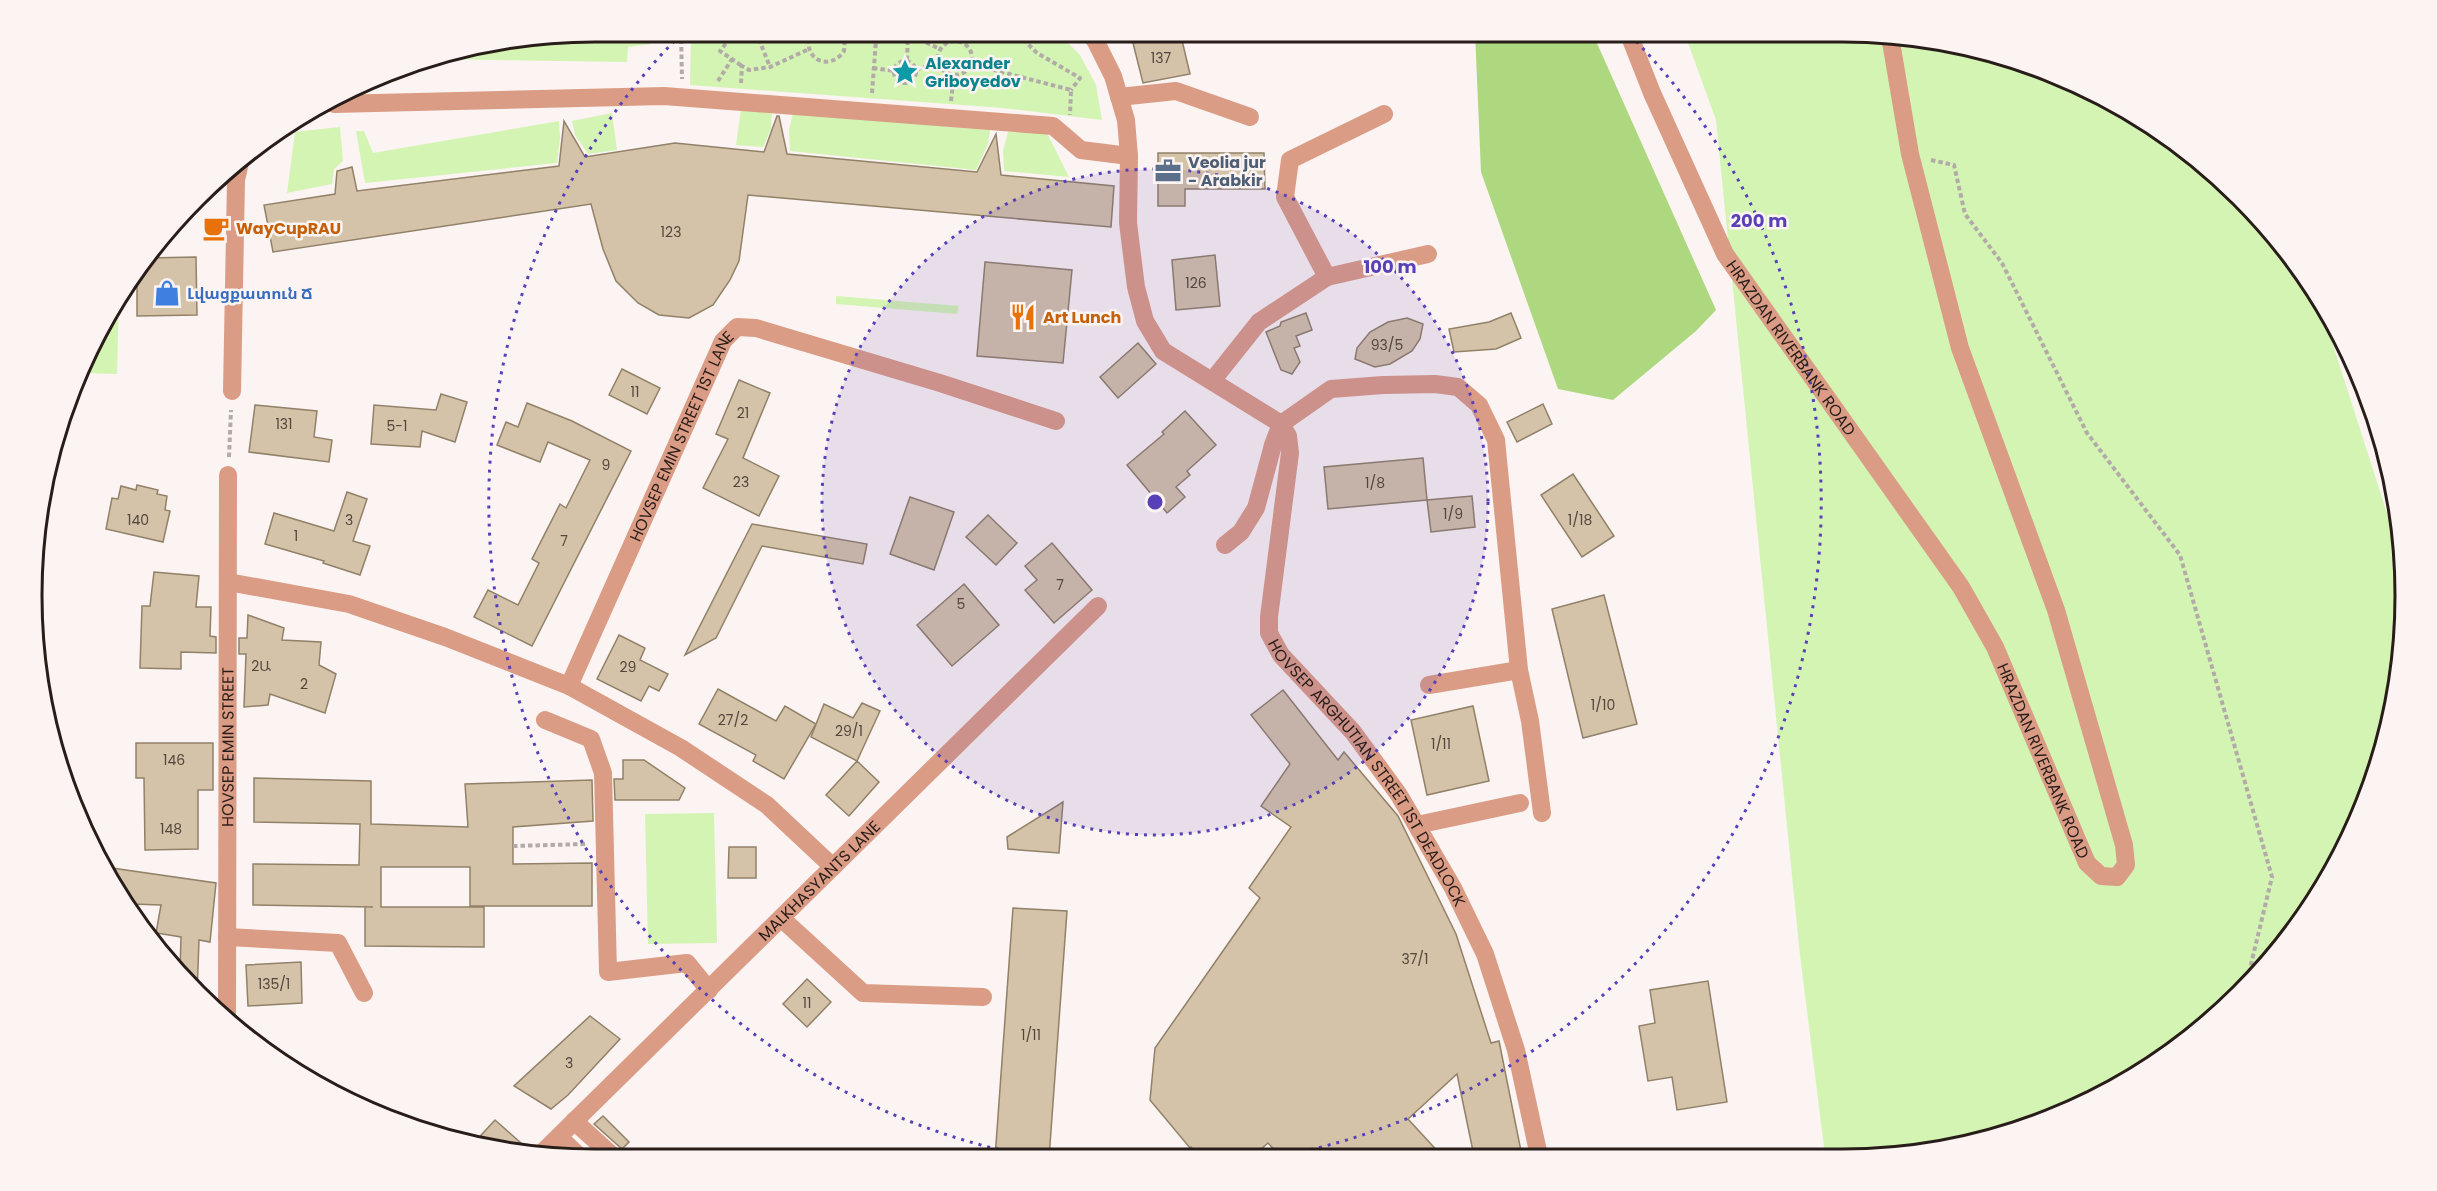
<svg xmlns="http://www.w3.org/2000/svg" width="2437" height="1191" font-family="Poppins,'Noto Sans Armenian',sans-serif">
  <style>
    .green { fill: #d4f4b3 }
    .forest { fill: #add87f }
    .building { fill: #d4c3a8; stroke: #918168; stroke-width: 1.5 }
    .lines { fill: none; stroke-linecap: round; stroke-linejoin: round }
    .path { stroke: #b3aba8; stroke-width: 4; stroke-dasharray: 4.5 3; stroke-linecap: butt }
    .minor { stroke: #db9c85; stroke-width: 18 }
    .ring { fill: none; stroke: #5840b8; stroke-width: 3; stroke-dasharray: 3 6 }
    .labels { text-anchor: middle; stroke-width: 5; stroke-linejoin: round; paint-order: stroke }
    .number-label { font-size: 14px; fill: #54463d }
    .culture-label { font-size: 16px; font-weight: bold; fill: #0d838f; stroke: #fbf4f2; text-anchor: start }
    .service-label { font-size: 16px; font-weight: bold; fill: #4e5e75; stroke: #fbf4f2; text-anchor: start }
    .food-label { font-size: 16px; font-weight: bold; fill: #c56008; stroke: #fbf4f2; text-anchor: start }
    .shop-label { font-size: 16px; font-weight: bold; fill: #366cbe; stroke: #fbf4f2; text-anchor: start }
    .street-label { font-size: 16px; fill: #291d19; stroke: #fbf4f2 }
    .rim { fill: none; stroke: #291d19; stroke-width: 3 }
    .centre { fill: #5840b8; stroke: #fbf4f2; stroke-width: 3 }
    .ring-label { font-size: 18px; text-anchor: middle; font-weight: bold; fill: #5840b8; stroke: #fbf4f2; stroke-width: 5; stroke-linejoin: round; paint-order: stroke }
  </style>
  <rect width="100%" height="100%" fill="#fbf4f2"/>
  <!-- green -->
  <g class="green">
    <polygon points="595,32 651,32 651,44 628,47 627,62 431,59"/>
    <polygon points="691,32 1057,32 1080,55 1096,85 1102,120 1003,108 690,85"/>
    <polygon points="1684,32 1842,32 1952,42 2058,75 2155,127 2241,197 2311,282 2317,295 2402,560 2405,596 2395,706 2362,812 2289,939 2185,1043 2057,1117 1915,1155 1825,1155 1800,955 1716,120"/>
    <polygon points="741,109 772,110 771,129 763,147 736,145"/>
    <polygon points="612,113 617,150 588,154 575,135 572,121"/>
    <polygon points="793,113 990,130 988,144 976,170 790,151 789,130"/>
    <polygon points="559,121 560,138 557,163 365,183 356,131 364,131 373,153"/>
    <polygon points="340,127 343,161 334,169 332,184 287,193 295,132"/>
    <polygon points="1008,132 1047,133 1069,177 1004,171 1003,151"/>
    <polygon points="836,296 959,306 957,314 836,304"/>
    <polygon points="119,297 117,374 85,373 107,313"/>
    <polygon points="714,813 717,943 648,944 645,814"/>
  </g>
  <!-- forest -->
  <polygon class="forest" points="1475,32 1592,32 1716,310 1696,331 1613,400 1558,389 1481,172"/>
  <!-- building -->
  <g class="building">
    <polygon points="1180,32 1190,74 1143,83 1133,43"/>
    <polygon points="777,116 779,116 787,154 977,172 996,134 1001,175 1114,186 1111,227 748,195 739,261 730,280 713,305 689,318 659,315 638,303 616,281 603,249 591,204 273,252 264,205 335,194 337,171 352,167 357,191 559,166 564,121 585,157 675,143 764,152"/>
    <polygon points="1158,153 1264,153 1265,189 1185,189 1185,206 1158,206"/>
    <polygon points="1215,255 1220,306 1176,310 1172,260"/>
    <polygon points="196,257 197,315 137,316 137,272 147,258"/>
    <polygon points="985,262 1072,270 1063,363 977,356"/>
    <polygon points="1306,313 1312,330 1296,336 1300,346 1294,348 1300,362 1292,374 1281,370 1266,332 1280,326 1281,322"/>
    <polygon points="1511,313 1521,338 1496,349 1454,352 1449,329 1489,322"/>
    <polygon points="1407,318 1423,324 1420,339 1412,351 1390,364 1375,367 1355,359 1357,348 1370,332 1388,322"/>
    <polygon points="1138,343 1156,364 1118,398 1100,377"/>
    <polygon points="622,369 660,388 647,414 609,395"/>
    <polygon points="739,380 770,393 743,458 779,476 759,516 703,488 728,439 716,434"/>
    <polygon points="441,394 467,402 455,442 422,431 420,447 371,444 374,405 436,410"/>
    <polygon points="527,403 572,421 631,451 532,646 474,617 488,590 518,605 539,563 532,559 560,504 566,508 590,460 548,442 540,462 497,445 506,422 518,427"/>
    <polygon points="1543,404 1552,424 1517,442 1507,422"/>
    <polygon points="255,405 317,411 314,437 332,440 329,462 249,452"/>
    <polygon points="1185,411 1216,445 1187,471 1190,475 1176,487 1185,497 1167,513 1127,465 1164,434 1162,432"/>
    <polygon points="1423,458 1427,500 1328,509 1324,467"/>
    <polygon points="1573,474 1614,536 1582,557 1541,495"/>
    <polygon points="137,485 158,490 157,494 167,496 165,510 170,511 163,542 106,529 112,498 118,499 121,486 136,490"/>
    <polygon points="347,492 367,499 353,541 370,546 360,575 323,563 324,561 265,544 274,513 334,531"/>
    <polygon points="1472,496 1475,527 1431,532 1427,500"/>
    <polygon points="910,497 954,512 934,570 890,554"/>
    <polygon points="988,515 1017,543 996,565 966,537"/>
    <polygon points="752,524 867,544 863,564 762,546 716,638 685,655"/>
    <polygon points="1052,543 1092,590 1054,623 1025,590 1037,580 1025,566"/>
    <polygon points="154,572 199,576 196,607 211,607 210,636 216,637 216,653 181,652 181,669 140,668 142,606 150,606"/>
    <polygon points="964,584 999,625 952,666 917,625"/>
    <polygon points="1604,595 1637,724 1583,738 1552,609"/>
    <polygon points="248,615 284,628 282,640 321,642 319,665 336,674 325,713 270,694 268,705 244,707 246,654 239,654 239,638 247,638"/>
    <polygon points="619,635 645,648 640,660 668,674 659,691 649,686 641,701 597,679"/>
    <polygon points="718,689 776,721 785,706 816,724 784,779 753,761 756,755 699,724"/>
    <polygon points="1283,690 1338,760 1344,752 1398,816 1456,934 1491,1043 1499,1041 1522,1156 1474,1156 1457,1074 1408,1119 1442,1156 1281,1157 1268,1143 1252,1157 1200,1157 1191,1147 1190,1148 1150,1100 1155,1048 1260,898 1249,888 1291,827 1261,806 1290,764 1251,715"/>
    <polygon points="862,703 880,711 857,761 811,737 824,704 853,718"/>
    <polygon points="1473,706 1489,781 1427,795 1411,720"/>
    <polygon points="136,743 213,743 213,790 198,790 198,849 145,850 144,778 136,778"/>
    <polygon points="623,760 644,760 685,788 679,800 615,800 614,779 623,779"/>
    <polygon points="857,761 879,782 849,816 826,795"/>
    <polygon points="254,778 371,781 371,824 468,827 465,784 592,780 593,821 513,827 513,864 592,863 592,906 470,906 470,867 381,867 381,907 484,907 484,947 365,946 365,907 373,907 253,905 253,864 359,865 360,824 254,822"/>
    <polygon points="1063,802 1059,853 1008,849 1007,837"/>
    <polygon points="729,847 756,847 756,878 728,878"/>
    <polygon points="105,867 216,883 210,942 199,940 197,995 180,971 181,937 156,933 161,905 132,904"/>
    <polygon points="1013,908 1067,911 1049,1158 995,1158"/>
    <polygon points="301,962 302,1003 248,1006 246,965"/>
    <polygon points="807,979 831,1002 807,1027 783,1004"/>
    <polygon points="1708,981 1727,1102 1677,1110 1672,1077 1648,1081 1639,1026 1655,1023 1650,990"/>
    <polygon points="590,1016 620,1039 568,1095 551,1109 514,1086"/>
    <polygon points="603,1116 629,1142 622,1149 594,1124"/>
    <polygon points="495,1120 530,1151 530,1153 485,1149 472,1145"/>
  </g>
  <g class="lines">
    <!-- path -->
    <g class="path">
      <polyline points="681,32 682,79"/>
      <polyline points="735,32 720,51 742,66"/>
      <polyline points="756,32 770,67"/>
      <path d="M812,32C799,56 828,74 844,51L845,38L842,32"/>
      <polyline points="855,32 876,40 908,34 940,49"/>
      <polyline points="1010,32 1025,41 1037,53 1080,78 1071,90"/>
      <polyline points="958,41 959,32"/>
      <circle cx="955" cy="58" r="17"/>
      <polyline points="907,60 908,34"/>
      <circle cx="905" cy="72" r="11"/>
      <polyline points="971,64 1071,90 1070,115"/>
      <polyline points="873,68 894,71"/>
      <polyline points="916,70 938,62"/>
      <polyline points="718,81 732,59"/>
      <polyline points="741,83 742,66 749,70 770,67 809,49"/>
      <polyline points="872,93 876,40"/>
      <polyline points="951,101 954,75"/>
      <polyline points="1931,160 1954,165 1965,214 2002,263 2087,433 2180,555 2272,877 2247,981"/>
      <polyline points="229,457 231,410"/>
      <polyline points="513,846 586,844"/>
    </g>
    <!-- minor -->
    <g class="minor">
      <path id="s1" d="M1087,32L1095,40L1113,76L1126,120L1129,156L1128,223L1136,287L1145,321L1163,351L1281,424L1288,436L1290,453L1269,617V633L1281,655L1353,732L1399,795L1453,888L1485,954L1516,1050L1539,1156"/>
      <path id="s2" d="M1628,32L1652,93L1725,254L1961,587L1995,647L2087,863L2101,876L2117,877L2126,865L2124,845L2056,610L1960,348L1910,154L1890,36"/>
      <polyline points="1119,97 1176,91 1250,117"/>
      <polyline points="334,104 664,96 1053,126 1081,150 1129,156"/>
      <polyline points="1327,277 1285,197 1290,160 1384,114"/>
      <polyline points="1212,381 1259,322 1327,277 1428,254"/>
      <polyline points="232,391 236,180 241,158"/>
      <polyline points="1225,545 1241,532 1256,508 1273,445 1281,424 1331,389 1383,385 1435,384 1458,387 1479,405 1496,440 1519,670 1530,721 1542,813"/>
      <polyline points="228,582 349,604 445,637 569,686 681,748 767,805 833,867"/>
      <polyline points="1429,685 1519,670"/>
      <path id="s3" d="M569,686L723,341L737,327L756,328L940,383L1056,421"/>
      <polyline points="545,720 591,739 603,773 608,972 687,963 709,990"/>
      <polyline points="1417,825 1520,803"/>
      <polyline points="781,918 863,993 983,997"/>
      <polyline points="227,937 338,943 364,993"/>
      <path id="s4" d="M227,1019L228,475"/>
      <polyline points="574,1121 616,1159"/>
      <polyline points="559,1137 581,1158"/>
      <path id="s5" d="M541,1154L1098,606"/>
    </g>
  </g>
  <!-- distance rings -->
  <circle cx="1155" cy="502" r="333" fill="#5840b8" fill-opacity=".12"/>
  <g class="ring">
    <circle cx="1155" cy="502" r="333"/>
    <path d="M1034 1157A666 666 0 0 1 680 35M1630 35A666 666 0 0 1 1276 1157"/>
  </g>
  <!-- icons -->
  <defs>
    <g id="sight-bare" transform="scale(2.07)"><path d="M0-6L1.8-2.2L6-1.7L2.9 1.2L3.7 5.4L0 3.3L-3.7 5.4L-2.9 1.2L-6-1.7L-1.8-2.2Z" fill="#0f9aa8" stroke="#fbf4f2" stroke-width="2.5" paint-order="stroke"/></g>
    <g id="office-bare" transform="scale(2.07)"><path d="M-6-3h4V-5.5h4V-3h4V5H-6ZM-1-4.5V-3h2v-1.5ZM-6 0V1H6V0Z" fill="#5c6f8a" stroke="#fbf4f2" stroke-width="2.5" paint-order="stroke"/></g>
    <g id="cafe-bare" transform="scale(2.07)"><path d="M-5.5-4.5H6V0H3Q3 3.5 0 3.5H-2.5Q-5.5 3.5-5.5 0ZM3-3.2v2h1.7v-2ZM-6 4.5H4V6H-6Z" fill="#e8710a" stroke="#fbf4f2" stroke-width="2.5" paint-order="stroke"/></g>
    <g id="shop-bare" transform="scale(2.07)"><path d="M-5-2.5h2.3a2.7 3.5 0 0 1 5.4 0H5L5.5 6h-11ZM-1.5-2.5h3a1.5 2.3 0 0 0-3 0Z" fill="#3f7fe0" stroke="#fbf4f2" stroke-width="2.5" paint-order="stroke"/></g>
    <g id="restaurant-bare" transform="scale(2.07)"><path d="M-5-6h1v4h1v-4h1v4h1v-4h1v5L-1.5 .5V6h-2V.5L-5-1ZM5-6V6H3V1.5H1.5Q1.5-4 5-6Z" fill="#e8710a" stroke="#fbf4f2" stroke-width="2.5" paint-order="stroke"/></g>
  </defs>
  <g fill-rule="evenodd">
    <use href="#sight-bare" x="905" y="72"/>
    <use href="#office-bare" x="1168" y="171"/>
    <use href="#cafe-bare" x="216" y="228"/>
    <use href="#shop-bare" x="167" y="293"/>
    <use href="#restaurant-bare" x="1023" y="317"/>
  </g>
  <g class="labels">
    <!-- number labels -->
    <g class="number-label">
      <text x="1161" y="63">137</text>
      <text x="671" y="237">123</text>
      <text x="1196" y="288">126</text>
      <text x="1387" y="350">93/5</text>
      <text x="635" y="397">11</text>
      <text x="743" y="418">21</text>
      <text x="284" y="429">131</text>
      <text x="397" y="431">5-1</text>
      <text x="606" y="470">9</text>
      <text x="741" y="487">23</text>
      <text x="1375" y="488">1/8</text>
      <text x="1453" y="519">1/9</text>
      <text x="138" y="525">140</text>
      <text x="349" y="525">3</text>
      <text x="1580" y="525">1/18</text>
      <text x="296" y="541">1</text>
      <text x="564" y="546">7</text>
      <text x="1060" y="590">7</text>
      <text x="961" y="609">5</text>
      <text x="261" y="671">2Ա</text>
      <text x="628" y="672">29</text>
      <text x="304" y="689">2</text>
      <text x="1603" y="710">1/10</text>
      <text x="733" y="725">27/2</text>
      <text x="849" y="736">29/1</text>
      <text x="1441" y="749">1/11</text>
      <text x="174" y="765">146</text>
      <text x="171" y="834">148</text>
      <text x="1415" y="964">37/1</text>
      <text x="274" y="989">135/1</text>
      <text x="807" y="1008">11</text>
      <text x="1031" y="1040">1/11</text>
      <text x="569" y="1068">3</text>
    </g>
    <!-- culture labels -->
    <g class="culture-label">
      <text x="925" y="69">Alexander<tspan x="925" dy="18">Griboyedov</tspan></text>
    </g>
    <!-- service labels -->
    <g class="service-label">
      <text x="1188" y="168">Veolia jur<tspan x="1188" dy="18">- Arabkir</tspan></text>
    </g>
    <!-- food labels -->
    <g class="food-label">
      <text x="236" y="234">WayCupRAU</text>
      <text x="1043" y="323">Art Lunch</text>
    </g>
    <!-- shop labels -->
    <g class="shop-label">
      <text x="187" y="299">Լվացքատուն Ճ</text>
    </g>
    <!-- street labels -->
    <g class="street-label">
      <text dy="6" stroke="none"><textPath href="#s2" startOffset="357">HRAZDAN RIVERBANK ROAD</textPath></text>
      <text dy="6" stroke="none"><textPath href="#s3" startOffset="274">HOVSEP EMIN STREET 1ST LANE</textPath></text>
      <text dy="6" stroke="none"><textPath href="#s4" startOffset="272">HOVSEP EMIN STREET</textPath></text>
      <text dy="6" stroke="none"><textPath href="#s2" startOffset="843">HRAZDAN RIVERBANK ROAD</textPath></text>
      <text dy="6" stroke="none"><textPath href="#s1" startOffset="858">HOVSEP ARGHUTIAN STREET 1ST DEADLOCK</textPath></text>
      <text dy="6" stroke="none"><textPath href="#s5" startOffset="390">MALKHASYANTS LANE</textPath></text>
    </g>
  </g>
  <!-- crop -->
  <path d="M0 0H2437V1191H0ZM595 42H1842A553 553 0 0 1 2395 595V596A553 553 0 0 1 1842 1149H595A553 553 0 0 1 42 596V595A553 553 0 0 1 595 42Z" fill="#fbf4f2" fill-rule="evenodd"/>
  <path class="rim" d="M595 42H1842A553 553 0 0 1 2395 595V596A553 553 0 0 1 1842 1149H595A553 553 0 0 1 42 596V595A553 553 0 0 1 595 42Z"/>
  <circle cx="1155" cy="502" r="9" class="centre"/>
  <g class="ring-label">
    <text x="1759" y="227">200 m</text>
    <text x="1390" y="273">100 m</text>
  </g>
</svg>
